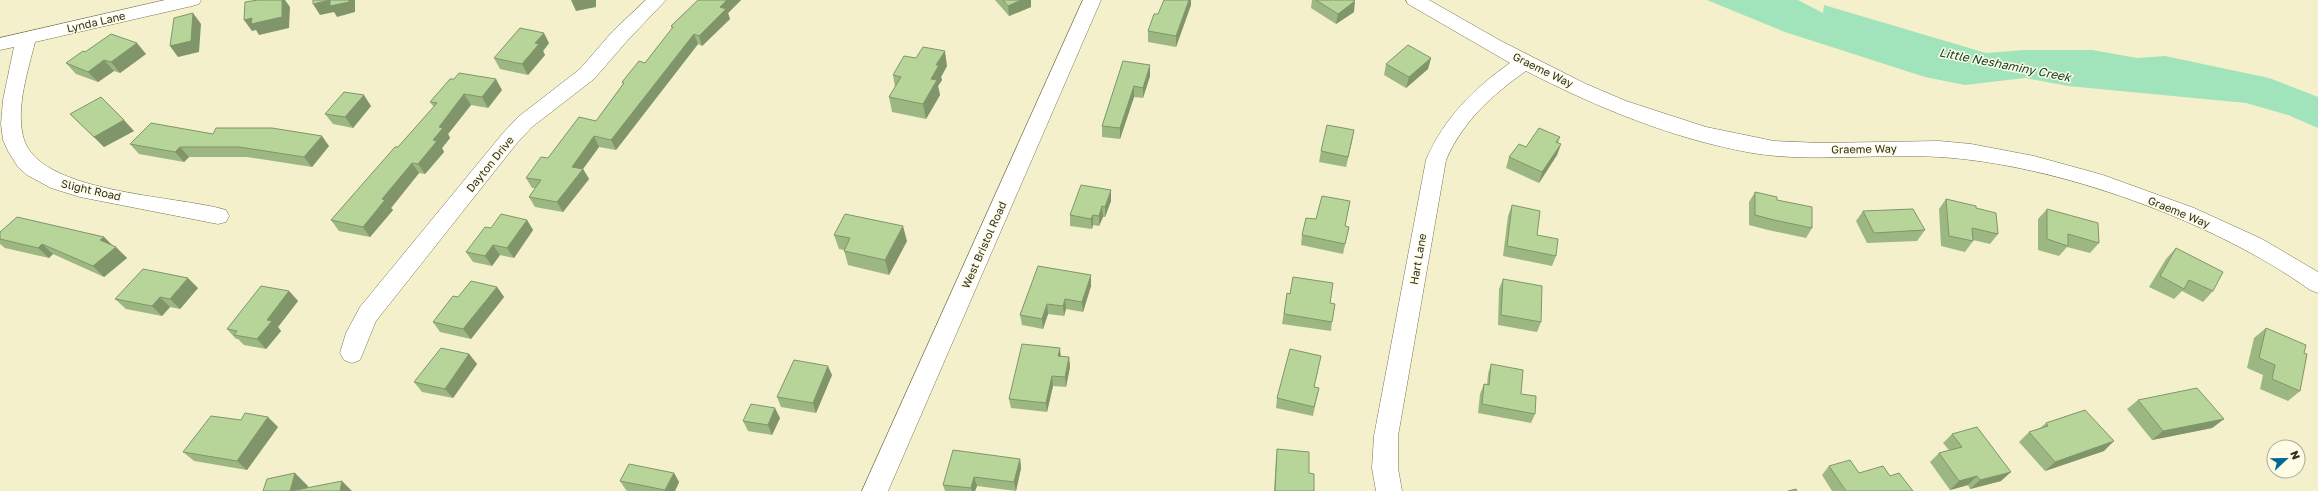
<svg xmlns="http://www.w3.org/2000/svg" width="2318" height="491" font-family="'Golos Text',sans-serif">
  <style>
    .water { fill: #a1e3ba }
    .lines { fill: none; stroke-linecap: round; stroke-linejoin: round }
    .minor-casing { stroke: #777453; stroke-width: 1 }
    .secondary-casing { stroke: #777453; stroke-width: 1 }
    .minor { fill: #fff; fill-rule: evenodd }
    .secondary { fill: #fff; fill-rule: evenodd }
    .wall { fill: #9db783 }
    .shaded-wall { fill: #80956a }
    .building { fill: #b7d598; stroke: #80956a }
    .labels { text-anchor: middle; stroke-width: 3; stroke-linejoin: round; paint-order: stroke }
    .street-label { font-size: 11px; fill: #2f2e20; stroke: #fffce6 }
    .water-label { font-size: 12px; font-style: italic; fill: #114329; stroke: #fffce6 }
  </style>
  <rect width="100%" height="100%" fill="#f4f0cb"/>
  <!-- water -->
  <polygon class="water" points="1707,0 1798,0 1823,13 1824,5 1986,53 2024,50 2092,50 2137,58 2165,56 2269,78 2318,97 2318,128 2288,115 2246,103 2068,86 2025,78 1965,85 1925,77 1785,32"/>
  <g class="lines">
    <!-- minor casing -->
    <g class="minor-casing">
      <g id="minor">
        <path d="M165,0H201L199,4L192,6L35,42C28,71 16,106 23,136C36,194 177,195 226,210L229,216L226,222L218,224L80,197L51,188L27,175L18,167L8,151L3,140L1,124L3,100L14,47L0,50V38Z"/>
        <polygon points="646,0 666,0 627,41 594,79 532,127 517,143 376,321 360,360 352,363 344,360 340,353 346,333 360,307 503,133 518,117 580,69 613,31"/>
        <path d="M1406,0H1429L1501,41L1584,83L1626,101L1706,127L1774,141L1821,143L1939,141L1971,144L2034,156L2103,175L2194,208L2262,239L2318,272V293L2310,290C2214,221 2056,164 1939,157C1876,153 1814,163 1752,153C1673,139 1596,107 1526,71C1492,95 1463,121 1446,160L1398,436V468L1402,491H1376L1372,468L1374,436L1426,160C1444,118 1473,89 1510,63L1408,4Z"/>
      </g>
    </g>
    <!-- secondary casing -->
    <g class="secondary-casing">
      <polygon id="secondary" points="1083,0 1101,0 888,491 862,491"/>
    </g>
    <!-- minor -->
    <use href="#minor" class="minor"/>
    <!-- secondary -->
    <use href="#secondary" class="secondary"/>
  </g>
  <!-- wall -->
  <g class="wall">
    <polygon points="698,0 741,0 728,13 730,19 702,46 698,44 616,150 599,147 583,169 589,179 563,212 535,207 529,197 535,188 532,188 526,178 548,158 596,121 623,84 622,82 645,63 672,29 671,26"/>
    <polygon points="995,0 1031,0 1031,7 1009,16"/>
    <polygon points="1312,0 1353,0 1354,12 1336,24 1311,8"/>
    <polygon points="1191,5 1176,47 1148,42 1148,31 1158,14"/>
    <polygon points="549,43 543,51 545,55 528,75 500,69 494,58"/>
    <polygon points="85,52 146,54 120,73 114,71 98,82 76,74 66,63"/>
    <polygon points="1431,58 1428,69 1406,88 1384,75 1386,64"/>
    <polygon points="1123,61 1150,76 1143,98 1134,97 1120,139 1102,137 1102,126"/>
    <polygon points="947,66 941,77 942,80 938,86 940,95 926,119 892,112 889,97 895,87 893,75"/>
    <polygon points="454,79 502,90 488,108 471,105 448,134 450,138 442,148 444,152 425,174 419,173 391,208 393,210 370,237 339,231 331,220 398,147 434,107 430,102"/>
    <polygon points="371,106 353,128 333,124 325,114"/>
    <polygon points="70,114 134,131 104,147"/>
    <polygon points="213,134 329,146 312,167 247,157 189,157 184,162 139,154 130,144"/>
    <polygon points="1560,137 1558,143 1561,144 1557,155 1539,183 1506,168 1509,157 1526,147"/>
    <polygon points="1352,141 1346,167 1319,162 1321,151"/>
    <polygon points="1755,192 1777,200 1812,228 1806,238 1768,230 1749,225 1749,202"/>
    <polygon points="1946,199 1976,208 1998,234 1990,244 1973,240 1973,241 1965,252 1941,246 1939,209"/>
    <polygon points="1111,201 1105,217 1103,217 1099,226 1093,225 1092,229 1070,226 1070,215"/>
    <polygon points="1512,205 1556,256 1552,266 1503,256 1508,216"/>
    <polygon points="2047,209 2099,243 2090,253 2067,247 2059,256 2038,250 2038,219"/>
    <polygon points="1348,211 1345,226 1349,227 1343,254 1301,245 1302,235 1316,219"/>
    <polygon points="1863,211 1925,230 1917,241 1867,243 1856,221"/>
    <polygon points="527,220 533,230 514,258 500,255 492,266 473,262 466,252 491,228"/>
    <polygon points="0,232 104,237 113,246 127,258 104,277 53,254 49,258 5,248 0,244"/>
    <polygon points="834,235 907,241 889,275 848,265 844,250 839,249"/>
    <polygon points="2176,248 2213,291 2203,302 2182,291 2174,299 2149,287 2166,259"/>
    <polygon points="1038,266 1091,286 1083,312 1066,309 1064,316 1048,314 1043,329 1022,325 1020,315"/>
    <polygon points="1503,279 1541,322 1537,332 1498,325 1499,289"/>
    <polygon points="497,287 504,297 471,339 440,332 433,322 458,297"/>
    <polygon points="198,288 180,309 170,307 162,316 126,309 115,299"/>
    <polygon points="289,291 298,301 278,327 281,331 266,349 244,345 238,339 236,339 227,329"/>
    <polygon points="1287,293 1330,303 1332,322 1331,331 1282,324"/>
    <polygon points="2266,328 2304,353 2300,391 2288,401 2260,389 2263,375 2247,368 2254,338"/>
    <polygon points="1060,348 1060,356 1069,357 1070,367 1066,387 1053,386 1047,412 1011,408 1009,399"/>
    <polygon points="469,354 477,364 453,398 422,392 414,382"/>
    <polygon points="1491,364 1521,394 1535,414 1531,423 1478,413 1480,394 1484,384 1487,385 1488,374"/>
    <polygon points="1319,366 1314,387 1319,388 1313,416 1276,408 1277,398"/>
    <polygon points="832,375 816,413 781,407 777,397"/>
    <polygon points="2138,400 2224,419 2212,428 2152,440 2127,409"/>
    <polygon points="780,418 772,435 748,431 743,421"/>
    <polygon points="2046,423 2104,451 2045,471 2019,442 2029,432 2040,428"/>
    <polygon points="278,427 247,470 194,461 183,452"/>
    <polygon points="1952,434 2001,481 1970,489 1968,485 1950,490 1930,462 1939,453 1949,450 1943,443"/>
    <polygon points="1277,449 1309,473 1314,491 1274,491 1276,458"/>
    <polygon points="1020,459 1021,468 1016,491 977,486 975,491 945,491 943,485"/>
    <polygon points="1829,466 1859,473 1890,476 1913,491 1832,491 1822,475"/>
    <polygon points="674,473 679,482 675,491 628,491 626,490 620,481"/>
  </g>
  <!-- shaded-wall -->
  <g class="shaded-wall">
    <polygon points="282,0 285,0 290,7 289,28 259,35 256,30 252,31 244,20"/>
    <polygon points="330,0 355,0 355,12 337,17 334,12 320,15 313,4"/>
    <polygon points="571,0 596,0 596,7 576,11"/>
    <polygon points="727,0 741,0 728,13 730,19 702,46 699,36 720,7"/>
    <polygon points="1021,0 1031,0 1031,7 1009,16 1008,6"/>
    <polygon points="1189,0 1191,0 1191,5 1176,47 1176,36"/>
    <polygon points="1355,1 1354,12 1336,24 1338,14"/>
    <polygon points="193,13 201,24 199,52 178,57 170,46"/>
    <polygon points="544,33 549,43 543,51 545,55 528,75 522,64 535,43"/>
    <polygon points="694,34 698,44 616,150 611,140"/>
    <polygon points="137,43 146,54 120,73 111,62"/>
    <polygon points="945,51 947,66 941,77 942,80 938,86 940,95 926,119 923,104 931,79 936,65"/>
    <polygon points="1431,58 1428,69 1406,88 1409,77"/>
    <polygon points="104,60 114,71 98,82 88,72"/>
    <polygon points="1150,65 1150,76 1143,98 1143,88"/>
    <polygon points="496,79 502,90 488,108 482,97"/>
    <polygon points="1134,86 1134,97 1120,139 1120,128"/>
    <polygon points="464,94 471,105 448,134 450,138 442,148 444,152 425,174 418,164 433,140 439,127"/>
    <polygon points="364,95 371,106 353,128 345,117"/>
    <polygon points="124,120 134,131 104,147 94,137"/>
    <polygon points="1354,130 1352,141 1346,167 1348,157"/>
    <polygon points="322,136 329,146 312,167 304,157"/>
    <polygon points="594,136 599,147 580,173 583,169 589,179 563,212 557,202 572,167"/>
    <polygon points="1561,144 1557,155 1539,183 1542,172"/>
    <polygon points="180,147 189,157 184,162 175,152"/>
    <polygon points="412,163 419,173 391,208 393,210 370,237 363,227 382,199"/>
    <polygon points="1111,190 1111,201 1105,217 1105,207"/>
    <polygon points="1102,206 1103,217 1099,226 1099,216"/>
    <polygon points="1093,215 1093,225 1092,229 1091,219"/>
    <polygon points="527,220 533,230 514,258 507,248"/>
    <polygon points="903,226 907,241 889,275 885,260"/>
    <polygon points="104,237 114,247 100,240"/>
    <polygon points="42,244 53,254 49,258 38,248"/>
    <polygon points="493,245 500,255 492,266 485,256"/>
    <polygon points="116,247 127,258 104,277 93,266"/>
    <polygon points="1091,275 1091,286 1083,312 1082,302"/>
    <polygon points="188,278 198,288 180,309 170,299"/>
    <polygon points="497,287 504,297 471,339 463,329"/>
    <polygon points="289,291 298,301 278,327 281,331 266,349 257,339 267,320"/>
    <polygon points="160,297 170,307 162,316 152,306"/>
    <polygon points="1065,299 1066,309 1064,316 1063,306"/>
    <polygon points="1047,304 1048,314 1043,329 1042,319"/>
    <polygon points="1060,348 1061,358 1058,356"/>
    <polygon points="469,354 477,364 453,398 445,389"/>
    <polygon points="1069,357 1070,367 1066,387 1065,377"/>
    <polygon points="828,366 832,375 816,413 813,403"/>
    <polygon points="1052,376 1053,386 1047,412 1046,403"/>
    <polygon points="775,408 780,418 772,435 768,425"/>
    <polygon points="268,417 278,427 247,470 237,461"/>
    <polygon points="2224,419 2212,428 2152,440 2163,431"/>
    <polygon points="2114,441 2104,451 2045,471 2055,462"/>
    <polygon points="1020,459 1021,468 1016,491 1014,482"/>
    <polygon points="2011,472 2001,481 1970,489 1980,480"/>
    <polygon points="295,473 308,486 307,491 290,491"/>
    <polygon points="674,473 679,482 675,491 665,491 665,490"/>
    <polygon points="1977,476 1968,485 1950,490 1959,481"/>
    <polygon points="974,477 977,486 975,491 972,491 971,488"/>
    <polygon points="342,481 352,491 340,491"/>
  </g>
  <!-- building -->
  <g class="building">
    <polygon points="258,0 282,0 282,17 251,24 252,18 244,20 245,2"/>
    <polygon points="313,0 330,0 313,4"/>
    <polygon points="330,0 349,0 349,2 330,6"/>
    <polygon points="698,0 727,0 720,7 726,9 699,36 694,34 611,140 594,136 572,167 583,169 557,202 529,197 541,180 526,178 541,157 548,158 579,117 596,121 624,83 622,82 639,61 645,63 673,27 671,26"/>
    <polygon points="1003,0 1021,0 1008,6"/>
    <polygon points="1164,0 1189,0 1176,36 1148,31 1154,14 1158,14"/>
    <polygon points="1316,0 1353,0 1355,1 1338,14"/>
    <polygon points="193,13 191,41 170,46 174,18"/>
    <polygon points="520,28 544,33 535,43 539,44 522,64 494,58"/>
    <polygon points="111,34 137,43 111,62 104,60 88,72 66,63 83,51 85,52"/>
    <polygon points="1408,45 1431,58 1409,77 1386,64"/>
    <polygon points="923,47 945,51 936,65 939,65 931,79 937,80 923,104 889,97 901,77 893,75 904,56 916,58"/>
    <polygon points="1123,61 1150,65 1143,88 1134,86 1120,128 1102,126"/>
    <polygon points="459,73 496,79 482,97 464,94 439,127 443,128 433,140 437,141 418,164 412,163 382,199 385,200 363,227 331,220 395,147 398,147 437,103 430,102 450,79 454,79"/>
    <polygon points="344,92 364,95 345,117 325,114"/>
    <polygon points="101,97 124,120 94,137 70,114"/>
    <polygon points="151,123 213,134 216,128 272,128 322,136 304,157 239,147 180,147 175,152 130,144"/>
    <polygon points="1327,125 1354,130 1348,157 1321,151"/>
    <polygon points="1539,128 1560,137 1556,142 1561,144 1542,172 1509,157 1519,144 1526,147"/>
    <polygon points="1081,185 1111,190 1105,207 1102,206 1099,216 1093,215 1091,219 1070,215"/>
    <polygon points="1755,192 1777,197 1777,200 1812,207 1812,228 1774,220 1755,215"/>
    <polygon points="1322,196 1350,201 1345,226 1349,227 1345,244 1302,235 1306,218 1316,219"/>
    <polygon points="1946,199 1976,206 1976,208 1996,213 1998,234 1972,228 1973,241 1949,236"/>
    <polygon points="1512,205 1540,211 1537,235 1558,239 1556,256 1507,246"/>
    <polygon points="1913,209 1925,230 1874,233 1863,211"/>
    <polygon points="2047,209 2098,223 2099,243 2068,234 2068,246 2047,239"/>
    <polygon points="501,214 527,220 507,248 493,245 485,256 466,252 485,227 491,228"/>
    <polygon points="845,214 903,226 885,260 844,251 850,238 834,235"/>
    <polygon points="17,217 104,237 100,240 116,247 93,266 42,244 38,248 0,239 0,232"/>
    <polygon points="2176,248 2223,272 2213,291 2189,280 2184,289 2160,276"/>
    <polygon points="1038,266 1091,275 1082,302 1065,299 1063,306 1047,304 1042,319 1020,315"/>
    <polygon points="143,269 188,278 170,299 160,297 152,306 115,299"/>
    <polygon points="1293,277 1333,283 1330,303 1335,304 1332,322 1284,314 1287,293 1290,294"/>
    <polygon points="1503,279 1542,286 1541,322 1501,315"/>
    <polygon points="471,281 497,287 463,329 433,322 453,296 458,297"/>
    <polygon points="261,286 289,291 267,320 272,321 257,339 234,335 237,331 227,329"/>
    <polygon points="2266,328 2306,345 2304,353 2307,354 2300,391 2272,379 2275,365 2259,358"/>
    <polygon points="1022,344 1060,348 1058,356 1069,357 1065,377 1052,376 1046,403 1009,399"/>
    <polygon points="441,348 469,354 445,389 414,382"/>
    <polygon points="1290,349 1321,356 1314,387 1319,388 1314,407 1277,398"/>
    <polygon points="794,360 828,366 813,403 777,397"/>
    <polygon points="1491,364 1523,370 1521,394 1536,396 1535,414 1482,404 1484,384 1489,385"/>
    <polygon points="2197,388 2224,419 2163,431 2138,400"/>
    <polygon points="751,404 775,408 768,425 743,421"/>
    <polygon points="2085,410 2114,441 2055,462 2029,432 2048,426 2046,423"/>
    <polygon points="245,413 268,417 237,461 183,452 211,416 241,420"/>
    <polygon points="1977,427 2011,472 1980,480 1977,476 1959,481 1939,453 1962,447 1952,434"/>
    <polygon points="1277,449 1309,452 1309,473 1314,474 1314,491 1275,491"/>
    <polygon points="953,450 1020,459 1014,482 974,477 971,488 943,485"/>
    <polygon points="1850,460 1859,473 1883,466 1890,476 1899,473 1913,491 1846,491 1829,466"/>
    <polygon points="629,464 674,473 665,490 620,481"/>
    <polygon points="295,473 290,491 263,491 267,479"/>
    <polygon points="342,481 340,491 291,491"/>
    <polygon points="1796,489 1797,491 1788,491"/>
  </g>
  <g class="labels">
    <!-- street labels -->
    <g class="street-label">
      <text transform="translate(96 22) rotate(-13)" y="4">Lynda Lane</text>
      <text transform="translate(1543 70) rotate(26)" y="4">Graeme Way</text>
      <text transform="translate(1864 149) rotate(-1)" y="4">Graeme Way</text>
      <text transform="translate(490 164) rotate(-51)" y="4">Dayton Drive</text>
      <text transform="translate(91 190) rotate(13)" y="4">Slight Road</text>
      <text transform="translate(2179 212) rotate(22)" y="4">Graeme Way</text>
      <text transform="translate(984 245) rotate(-66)" y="4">West Bristol Road</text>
      <text transform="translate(1418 259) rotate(-80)" y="4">Hart Lane</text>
    </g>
    <!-- water labels -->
    <g class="water-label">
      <text transform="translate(2005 65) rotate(11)" y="4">Little Neshaminy Creek</text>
    </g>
  </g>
  <!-- north arrow -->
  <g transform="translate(2286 459) rotate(68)"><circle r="19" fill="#fffce6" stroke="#acaa97"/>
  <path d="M0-3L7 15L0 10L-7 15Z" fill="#016997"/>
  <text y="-6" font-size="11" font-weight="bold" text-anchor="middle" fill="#2f2e20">N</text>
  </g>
</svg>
